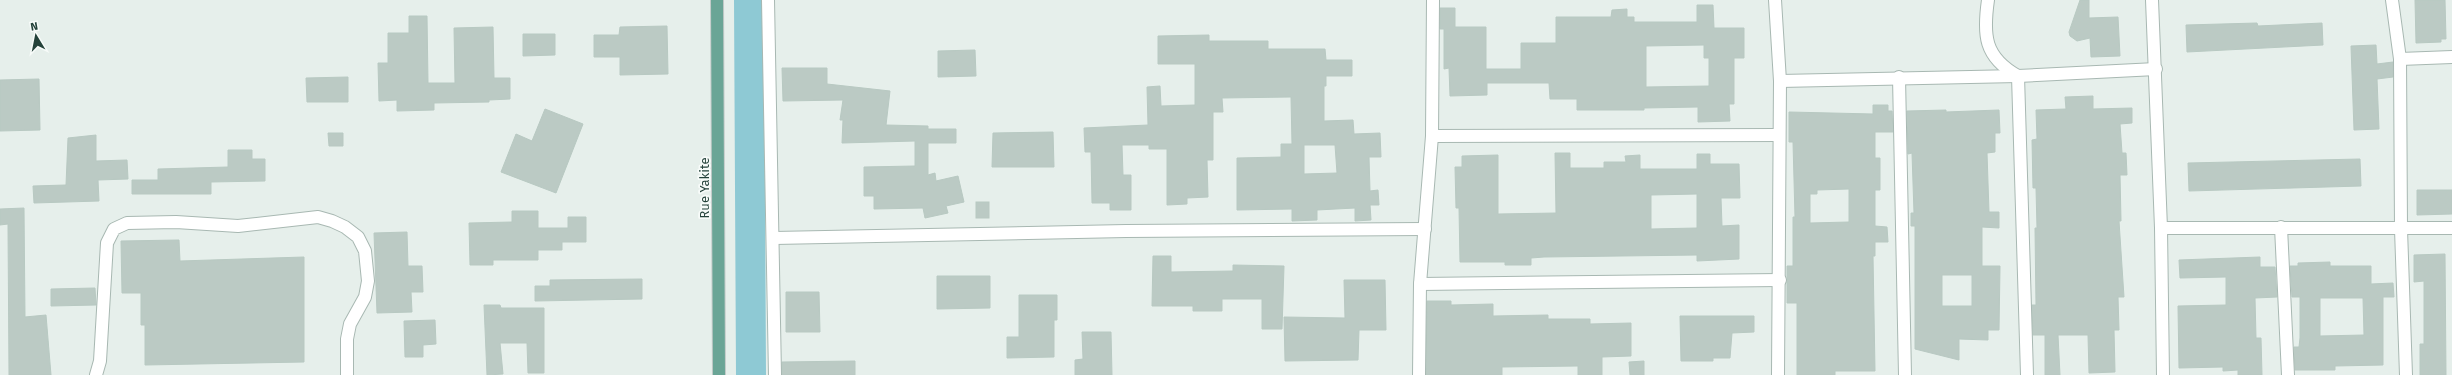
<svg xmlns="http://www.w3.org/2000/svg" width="2452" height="375" font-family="'Fira Sans',sans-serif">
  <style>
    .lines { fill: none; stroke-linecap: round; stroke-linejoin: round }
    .river { stroke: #8ec9d4; stroke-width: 30 }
    .building { fill: #bbcac4; stroke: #b8c9c2; fill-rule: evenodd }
    .minor-casing { stroke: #a8b8b2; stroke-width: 14 }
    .major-casing { stroke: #c2cac8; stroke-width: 14 }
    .minor { stroke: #fff; stroke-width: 12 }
    .major { stroke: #6aa596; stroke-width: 12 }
    .labels { text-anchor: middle; stroke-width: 3.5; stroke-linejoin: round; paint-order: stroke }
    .street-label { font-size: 13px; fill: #24423a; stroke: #f7fbf9 }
  </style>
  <rect width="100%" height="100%" fill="#e6efeb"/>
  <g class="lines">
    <!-- river -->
    <polyline class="river" points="749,0 751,375"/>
  </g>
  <!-- building -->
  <g class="building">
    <polygon points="2080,0 2089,0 2089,18 2118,17 2120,56 2091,57 2090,38 2077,41 2070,36 2069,32"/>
    <polygon points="2415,0 2445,0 2446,39 2441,39 2441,42 2416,43"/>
    <path d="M1697,5H1713L1714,28H1744V58H1734V104H1729L1730,121L1698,122V107L1644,108V110H1577V99H1550L1549,83H1487V95L1450,96L1449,68L1444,69V29H1440V8H1455V27H1486V69H1521V43H1556V17H1611L1612,10L1627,9V17H1634V22H1697ZM1704,45V58H1709V86L1646,87V46Z"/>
    <polygon points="409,16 427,16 428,83 455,83 454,28 493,27 494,78 510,78 510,99 489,100 489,102 434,103 434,110 397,111 397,100 379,101 378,63 388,63 388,33 409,33"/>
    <polygon points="2257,23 2258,26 2322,23 2323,45 2187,52 2186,25"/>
    <polygon points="667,26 668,74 620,75 620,57 594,57 594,35 619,35 620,27"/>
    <polygon points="523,34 555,34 555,55 523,56"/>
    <path d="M1209,35V41H1268V49H1325L1326,60H1352V76H1326V86H1324V121L1353,120L1354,134L1380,133L1381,157H1369L1370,191L1378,190L1379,205H1370L1371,220L1355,221V208L1317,210V220L1292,221V209L1237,210V158L1281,157V144H1292L1291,97L1222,98L1223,112H1213V160H1207L1208,197L1187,198V204L1167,205V149H1149V145H1122L1123,175H1131V210H1110V203H1092L1091,152H1085L1084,128L1148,125L1147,87L1160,86L1161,106L1195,105V64H1158V36ZM1304,145H1335L1337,173L1304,174Z"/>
    <polygon points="2376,45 2377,64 2393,62 2393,77 2377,79 2379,129 2354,130 2351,46"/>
    <polygon points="975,50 976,76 938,77 938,51"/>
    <polygon points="782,68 827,68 827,84 890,91 886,125 928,126 928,129 956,129 956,143 928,143 928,175 935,173 936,181 958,176 964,202 946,206 948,213 925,218 923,208 874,209 874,196 864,196 864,167 915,166 915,141 842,143 843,120 840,120 843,100 783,101"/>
    <polygon points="348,77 348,102 307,102 306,78"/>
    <polygon points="39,79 40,130 0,131 0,80"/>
    <polygon points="2093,96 2093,109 2132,108 2132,123 2120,124 2122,153 2126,153 2127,175 2120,175 2121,221 2119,221 2124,297 2118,297 2119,330 2114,330 2115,372 2089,373 2088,335 2058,335 2060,375 2045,375 2045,335 2033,335 2032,305 2036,305 2035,228 2037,228 2036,188 2033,188 2032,140 2037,139 2036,110 2066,109 2065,97"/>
    <path d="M1873,105H1888V111H1892L1893,132H1875V158H1880V190H1875V226L1887,227L1888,242H1875V256H1873L1875,371H1835V375H1797V303H1787V266H1793V217H1795L1793,142H1789V112L1873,114ZM1849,189V222L1810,223V194H1817V190Z"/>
    <polygon points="545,109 583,124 556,193 501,172 516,134 532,141"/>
    <path d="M1946,110V112L1999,110L2000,133H1995V152L1987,153L1989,212H1999V228L1982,227V266H2000L1999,330H1988V340L1959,339V360L1915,349V226H1911V213H1914L1912,153L1908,154L1907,111ZM1942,275H1972V306H1942Z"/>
    <polygon points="1053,132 1054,167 992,167 993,133"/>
    <polygon points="328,133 343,133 343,146 329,146"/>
    <polygon points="96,135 96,161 127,160 128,179 98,180 99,201 34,203 33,186 66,185 68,138"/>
    <polygon points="228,150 252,150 252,159 265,159 265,181 211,182 211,194 132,194 132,180 158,180 158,169 228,167"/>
    <path d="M1555,153H1570V168H1604V162H1626L1625,156L1640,155V169H1697V154H1710V164H1739L1740,198H1721L1722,226L1739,225V259L1697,261V255L1544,257L1531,258V265H1505V262H1460L1459,208H1456L1455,167H1462V156L1498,155V214L1556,213ZM1697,194V228L1651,229V195Z"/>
    <polygon points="2360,159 2361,186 2189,191 2188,163"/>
    <polygon points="2417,190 2452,190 2452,214 2417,215"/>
    <rect x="976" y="202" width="13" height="16"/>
    <polygon points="24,208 25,317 46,315 51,375 9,375 8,224 0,225 0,209"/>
    <polygon points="512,211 538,211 538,228 568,228 568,217 586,217 586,242 562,242 562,250 538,250 538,260 493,260 493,265 470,265 469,223 512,222"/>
    <polygon points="407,232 408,266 422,266 423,292 411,292 412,312 377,313 374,233"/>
    <polygon points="179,240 180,261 304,257 304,362 145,365 145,325 141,325 141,293 122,293 121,241"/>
    <polygon points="2445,254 2446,375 2420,375 2420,344 2424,344 2424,281 2414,282 2414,255"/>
    <polygon points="1153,256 1171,256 1171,272 1233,271 1233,265 1284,266 1282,329 1262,329 1262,299 1222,299 1222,311 1193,311 1193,306 1152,306"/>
    <polygon points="2260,257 2260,267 2275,267 2277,297 2255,298 2256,338 2261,338 2262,375 2238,375 2238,370 2223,371 2223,367 2179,368 2178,306 2226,305 2226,277 2180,278 2179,260"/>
    <path d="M2330,262V266H2371V284L2393,283L2394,297H2383V365L2335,366V370H2295L2294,347H2299L2300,338V297H2292L2290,266H2298V263ZM2320,298H2363L2364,335L2320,336Z"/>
    <polygon points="937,276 990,276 990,308 937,309"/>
    <polygon points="642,279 642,299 535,301 535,286 550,286 550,280"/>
    <polygon points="1344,280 1385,280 1386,330 1359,330 1358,360 1285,361 1284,317 1345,318"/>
    <polygon points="95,288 96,305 51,306 51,289"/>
    <polygon points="786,292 819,292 820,332 786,332"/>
    <polygon points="1019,295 1057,295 1057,320 1054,320 1054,357 1007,358 1007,337 1019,337"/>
    <polygon points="1427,301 1451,301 1451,305 1493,304 1493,316 1548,315 1548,319 1590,319 1590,324 1631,323 1631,356 1602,357 1602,375 1578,375 1578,366 1502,367 1502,375 1426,375"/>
    <polygon points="484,305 500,305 501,308 544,308 544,373 528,373 527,343 500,343 503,374 487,375"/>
    <polygon points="1680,316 1754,316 1754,332 1732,333 1730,358 1713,358 1713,361 1681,361"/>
    <polygon points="435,320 436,344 423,345 423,357 405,357 404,321"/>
    <polygon points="1082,332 1111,332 1112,375 1075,375 1075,360 1083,359"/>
    <polygon points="855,361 855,375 782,375 782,362"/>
    <polygon points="1644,361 1644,375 1630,375 1629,362"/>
  </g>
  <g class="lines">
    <!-- minor casing -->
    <g class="minor-casing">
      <g id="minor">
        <polyline points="768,0 775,375"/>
        <polyline points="1775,0 1780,81 1778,375"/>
        <path d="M1988,0C1983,35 1984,57 2018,76L2027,375"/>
        <polyline points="2152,0 2161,228 2163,375"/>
        <polyline points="2392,0 2400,59 2401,229 2406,375"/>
        <polyline points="2400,59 2452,57"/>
        <polyline points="1899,77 1905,375"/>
        <polyline points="1780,81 2018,76 2156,69"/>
        <polyline points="1432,136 1779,135"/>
        <polyline points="2281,227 2288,375"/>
        <polyline points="2161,228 2452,228"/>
        <polyline points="774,238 1126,231 1425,229"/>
        <polyline points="1420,284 1780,280"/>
        <polyline points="96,375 100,361 107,243 114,229 127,223 176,222 238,226 318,217 332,221 345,227 358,237 365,251 368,281 365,297 350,324 347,339 347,375"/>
        <polyline points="1419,375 1420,284 1432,136 1433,0"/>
      </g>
    </g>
    <!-- major casing -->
    <g class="major-casing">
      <polyline id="major" points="717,0 719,375"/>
    </g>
    <!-- minor -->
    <use href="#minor" class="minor"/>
    <!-- major -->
    <use href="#major" class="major"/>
  </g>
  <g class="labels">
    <!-- street labels -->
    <g class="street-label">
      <text transform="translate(704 188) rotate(-90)" y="5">Rue Yakite</text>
    </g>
  </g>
  <!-- north arrow -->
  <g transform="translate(36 36) rotate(350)" stroke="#f7fbf9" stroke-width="3" paint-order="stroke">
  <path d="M0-3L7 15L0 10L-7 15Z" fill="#24423a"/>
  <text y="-6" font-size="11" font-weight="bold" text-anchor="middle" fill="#24423a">N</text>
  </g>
</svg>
